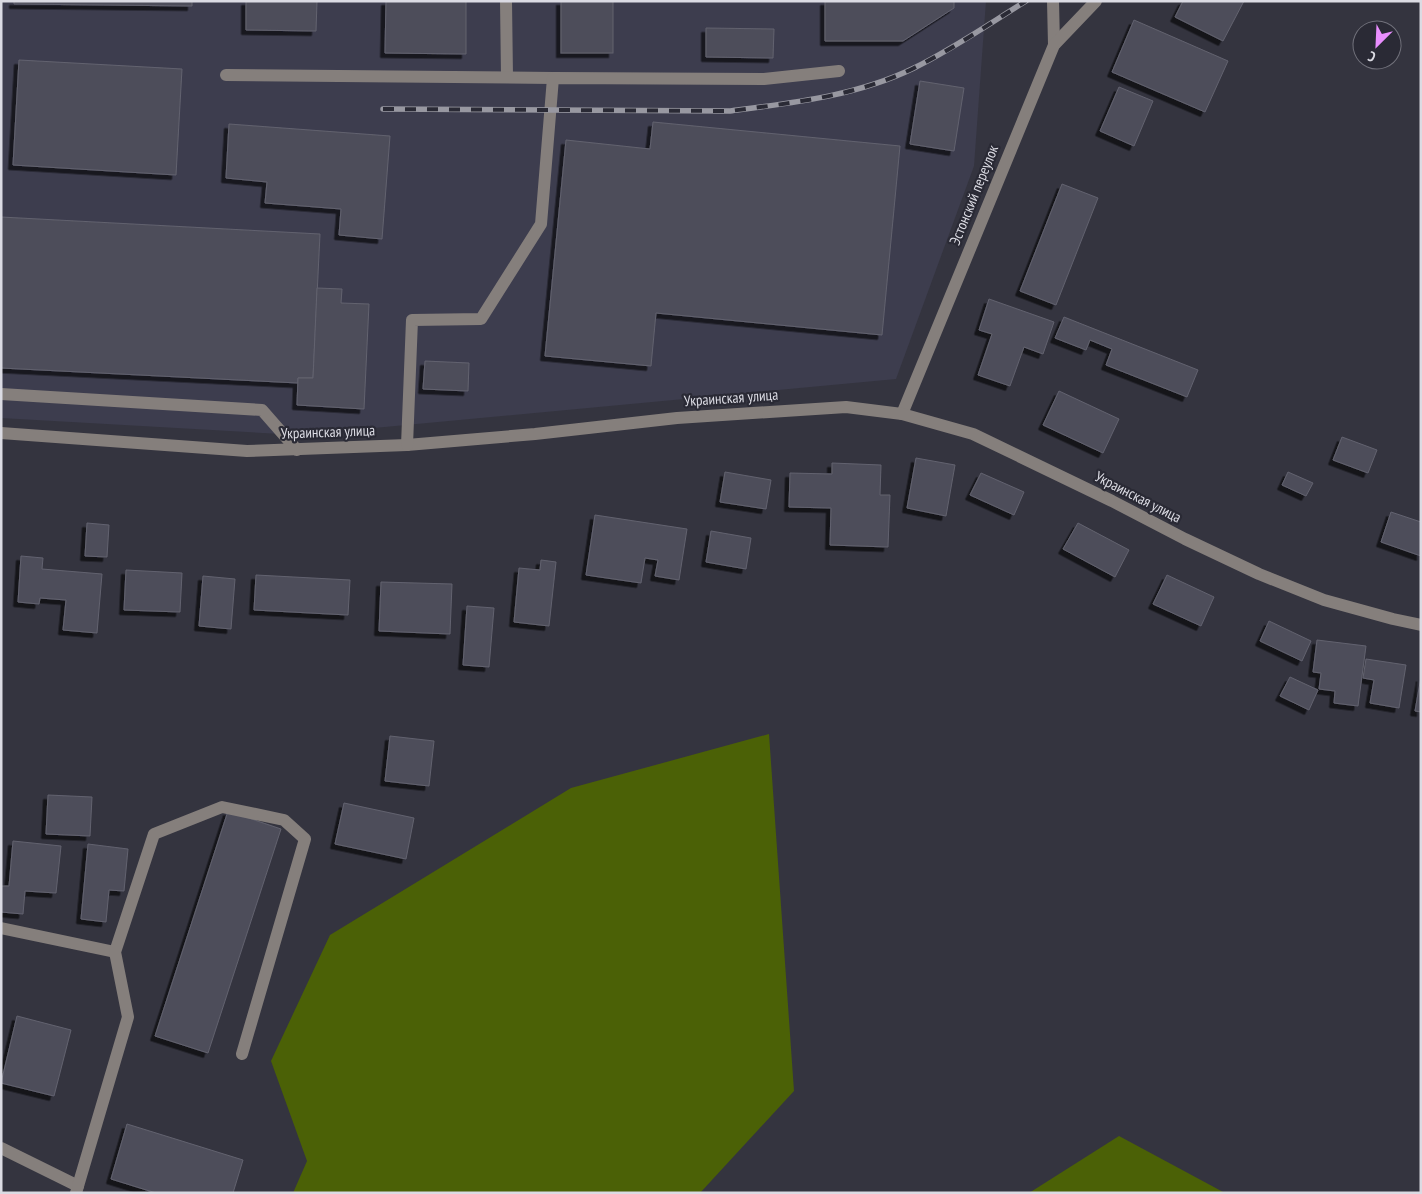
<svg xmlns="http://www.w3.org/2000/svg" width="1422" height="1194" font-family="'PT Sans Narrow',sans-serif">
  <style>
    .built { fill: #3d3d4e }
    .green { fill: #4b6106 }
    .building { fill: #4e4e5a; stroke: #62626f; filter: url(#shadow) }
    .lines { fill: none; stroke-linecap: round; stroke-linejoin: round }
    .minor { stroke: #857f7c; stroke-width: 12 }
    .rail-casing { stroke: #9898a1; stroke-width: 5.5 }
    .rail { stroke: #2a2a35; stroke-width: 4; stroke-dasharray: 11; stroke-linecap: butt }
    .labels { text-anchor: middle; stroke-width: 4.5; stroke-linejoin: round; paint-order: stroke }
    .street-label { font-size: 15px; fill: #dbdbe3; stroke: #2a2a35 }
  </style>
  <defs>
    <filter id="shadow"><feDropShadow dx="-4.5" dy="4.5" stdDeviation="0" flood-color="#0009"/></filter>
  </defs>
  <rect width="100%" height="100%" fill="#34343f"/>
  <!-- built -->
  <polygon class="built" points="1,1 986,1 974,166 896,379 299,435 1,418"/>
  <!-- green -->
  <g class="green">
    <polygon points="769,734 794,1091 700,1193 293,1193 307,1161 271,1061 330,935 571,788"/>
    <polygon points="1119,1136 1225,1193 1029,1193"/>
  </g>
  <!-- building -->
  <g class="building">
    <polygon points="14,1 192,1 192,6 14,4"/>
    <polygon points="246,1 317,1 316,31 246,30"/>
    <polygon points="386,1 466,1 466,54 385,53"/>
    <rect x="561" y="1" width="52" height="52"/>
    <polygon points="825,1 954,1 954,8 903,41 825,41"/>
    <polygon points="1183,1 1244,1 1223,41 1175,17"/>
    <polygon points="1134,20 1228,61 1205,112 1112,72"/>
    <polygon points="706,28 774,29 773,58 706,57"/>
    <polygon points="19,60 182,69 176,175 13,165"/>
    <polygon points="920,81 964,88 954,151 910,144"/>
    <polygon points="1119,87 1153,101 1134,146 1100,131"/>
    <polygon points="653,122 900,146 882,335 656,313 651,366 545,356 566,140 650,149"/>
    <polygon points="229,124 390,136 382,239 339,235 341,209 265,203 267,182 226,178"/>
    <polygon points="1062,184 1098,198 1056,305 1020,291"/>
    <polygon points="1,217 320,234 313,378 298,378 298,383 1,368"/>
    <polygon points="317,288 342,289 341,303 369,304 364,409 297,405 298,378 313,378"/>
    <polygon points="989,299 1054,322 1043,354 1024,347 1010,386 978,375 992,334 979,330"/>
    <polygon points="1064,317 1198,370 1187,397 1106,365 1112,349 1090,340 1086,350 1055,338"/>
    <polygon points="425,361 469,363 468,391 423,389"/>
    <polygon points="1059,391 1119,419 1103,453 1043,425"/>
    <polygon points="1342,437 1377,450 1368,473 1333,460"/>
    <polygon points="916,458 955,465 946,516 907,508"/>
    <polygon points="832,463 881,465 880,495 890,495 888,547 830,545 831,508 789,507 790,473 832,474"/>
    <polygon points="725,472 771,480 766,509 720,502"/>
    <polygon points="1288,472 1313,483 1306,496 1282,485"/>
    <polygon points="981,473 1024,492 1014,515 970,495"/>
    <polygon points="1391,512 1421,522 1421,556 1381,542"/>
    <polygon points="595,515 687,529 679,580 655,576 658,560 645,558 641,583 586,575"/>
    <polygon points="87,523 109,525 107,557 85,556"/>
    <polygon points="1078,523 1129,550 1115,577 1063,549"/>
    <polygon points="711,531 751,538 746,569 706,562"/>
    <polygon points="21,556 43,558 42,569 102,574 97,633 63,630 66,600 40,598 39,604 18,602"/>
    <polygon points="541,560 556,562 549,626 514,622 519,568 540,570"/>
    <polygon points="126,570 182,573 180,612 124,610"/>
    <polygon points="256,575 350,580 348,615 254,610"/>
    <polygon points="1167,575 1214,597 1201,626 1153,604"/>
    <polygon points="203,576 235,579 231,629 199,626"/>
    <polygon points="381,582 452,584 450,634 379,631"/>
    <polygon points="467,606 494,608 489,667 463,665"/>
    <polygon points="1269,621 1311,641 1302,661 1260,641"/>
    <polygon points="1317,640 1366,646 1358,706 1334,703 1335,691 1319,689 1321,673 1313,672"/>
    <polygon points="1366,659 1406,665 1399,708 1370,703 1374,680 1363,678"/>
    <polygon points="1290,677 1318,690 1309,710 1280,696"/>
    <polygon points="1421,677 1421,712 1415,711"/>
    <polygon points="390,736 434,741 429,786 385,781"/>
    <polygon points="48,795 92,797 90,836 46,834"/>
    <polygon points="344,803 414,818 406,859 335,844"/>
    <polygon points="228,811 281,829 208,1053 155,1036"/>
    <polygon points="13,841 61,846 56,893 25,891 23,914 1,912 1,886 9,886"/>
    <polygon points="88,844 128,849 124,891 109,890 106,922 81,919"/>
    <polygon points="17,1016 71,1030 54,1096 1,1083"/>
    <polygon points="127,1124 243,1160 233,1193 156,1193 111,1179"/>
  </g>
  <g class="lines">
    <!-- minor -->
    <g class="minor">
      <polyline points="506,1 507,77"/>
      <polyline points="1053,1 1054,45"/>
      <polyline points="226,75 553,78"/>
      <polyline points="1,394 262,410 297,450"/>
      <polyline points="902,414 1054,45 1096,1"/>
      <polyline points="1,433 247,451 407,445 535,434 677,418 846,407 902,414 973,434 1112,501 1185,539 1259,574 1324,600 1393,619 1421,625"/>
      <polyline points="407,445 412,320 481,319 541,224 553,78 764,79 839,71"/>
      <polyline points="1,928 115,952"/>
      <polyline points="1,1148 78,1186 76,1193"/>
      <polyline points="78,1186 128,1017 115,952 154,834 222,807 284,820 305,839 242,1054"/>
    </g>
    <!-- rail casing -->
    <g class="rail-casing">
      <path id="rail" d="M383,109L730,111C792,103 857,96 914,68C953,49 989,24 1026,1"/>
    </g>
    <!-- rail -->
    <use href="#rail" class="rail"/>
  </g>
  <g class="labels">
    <!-- street labels -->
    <g class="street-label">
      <text transform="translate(974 195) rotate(-68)" y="5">Эстонский переулок</text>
      <text transform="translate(731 398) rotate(-4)" y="5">Украинская улица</text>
      <text transform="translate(328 432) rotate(-2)" y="5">Украинская улица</text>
      <text transform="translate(1138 497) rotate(27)" y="5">Украинская улица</text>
    </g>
  </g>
  <!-- border -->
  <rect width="1422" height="1194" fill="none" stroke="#dbdbe3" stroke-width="5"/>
  <!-- north arrow -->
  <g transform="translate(1377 45) rotate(204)"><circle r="24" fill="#2a2a35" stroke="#71717b"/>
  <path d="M0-4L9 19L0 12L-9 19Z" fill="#e98efe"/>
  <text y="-8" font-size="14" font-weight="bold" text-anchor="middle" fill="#dbdbe3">С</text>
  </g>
</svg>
